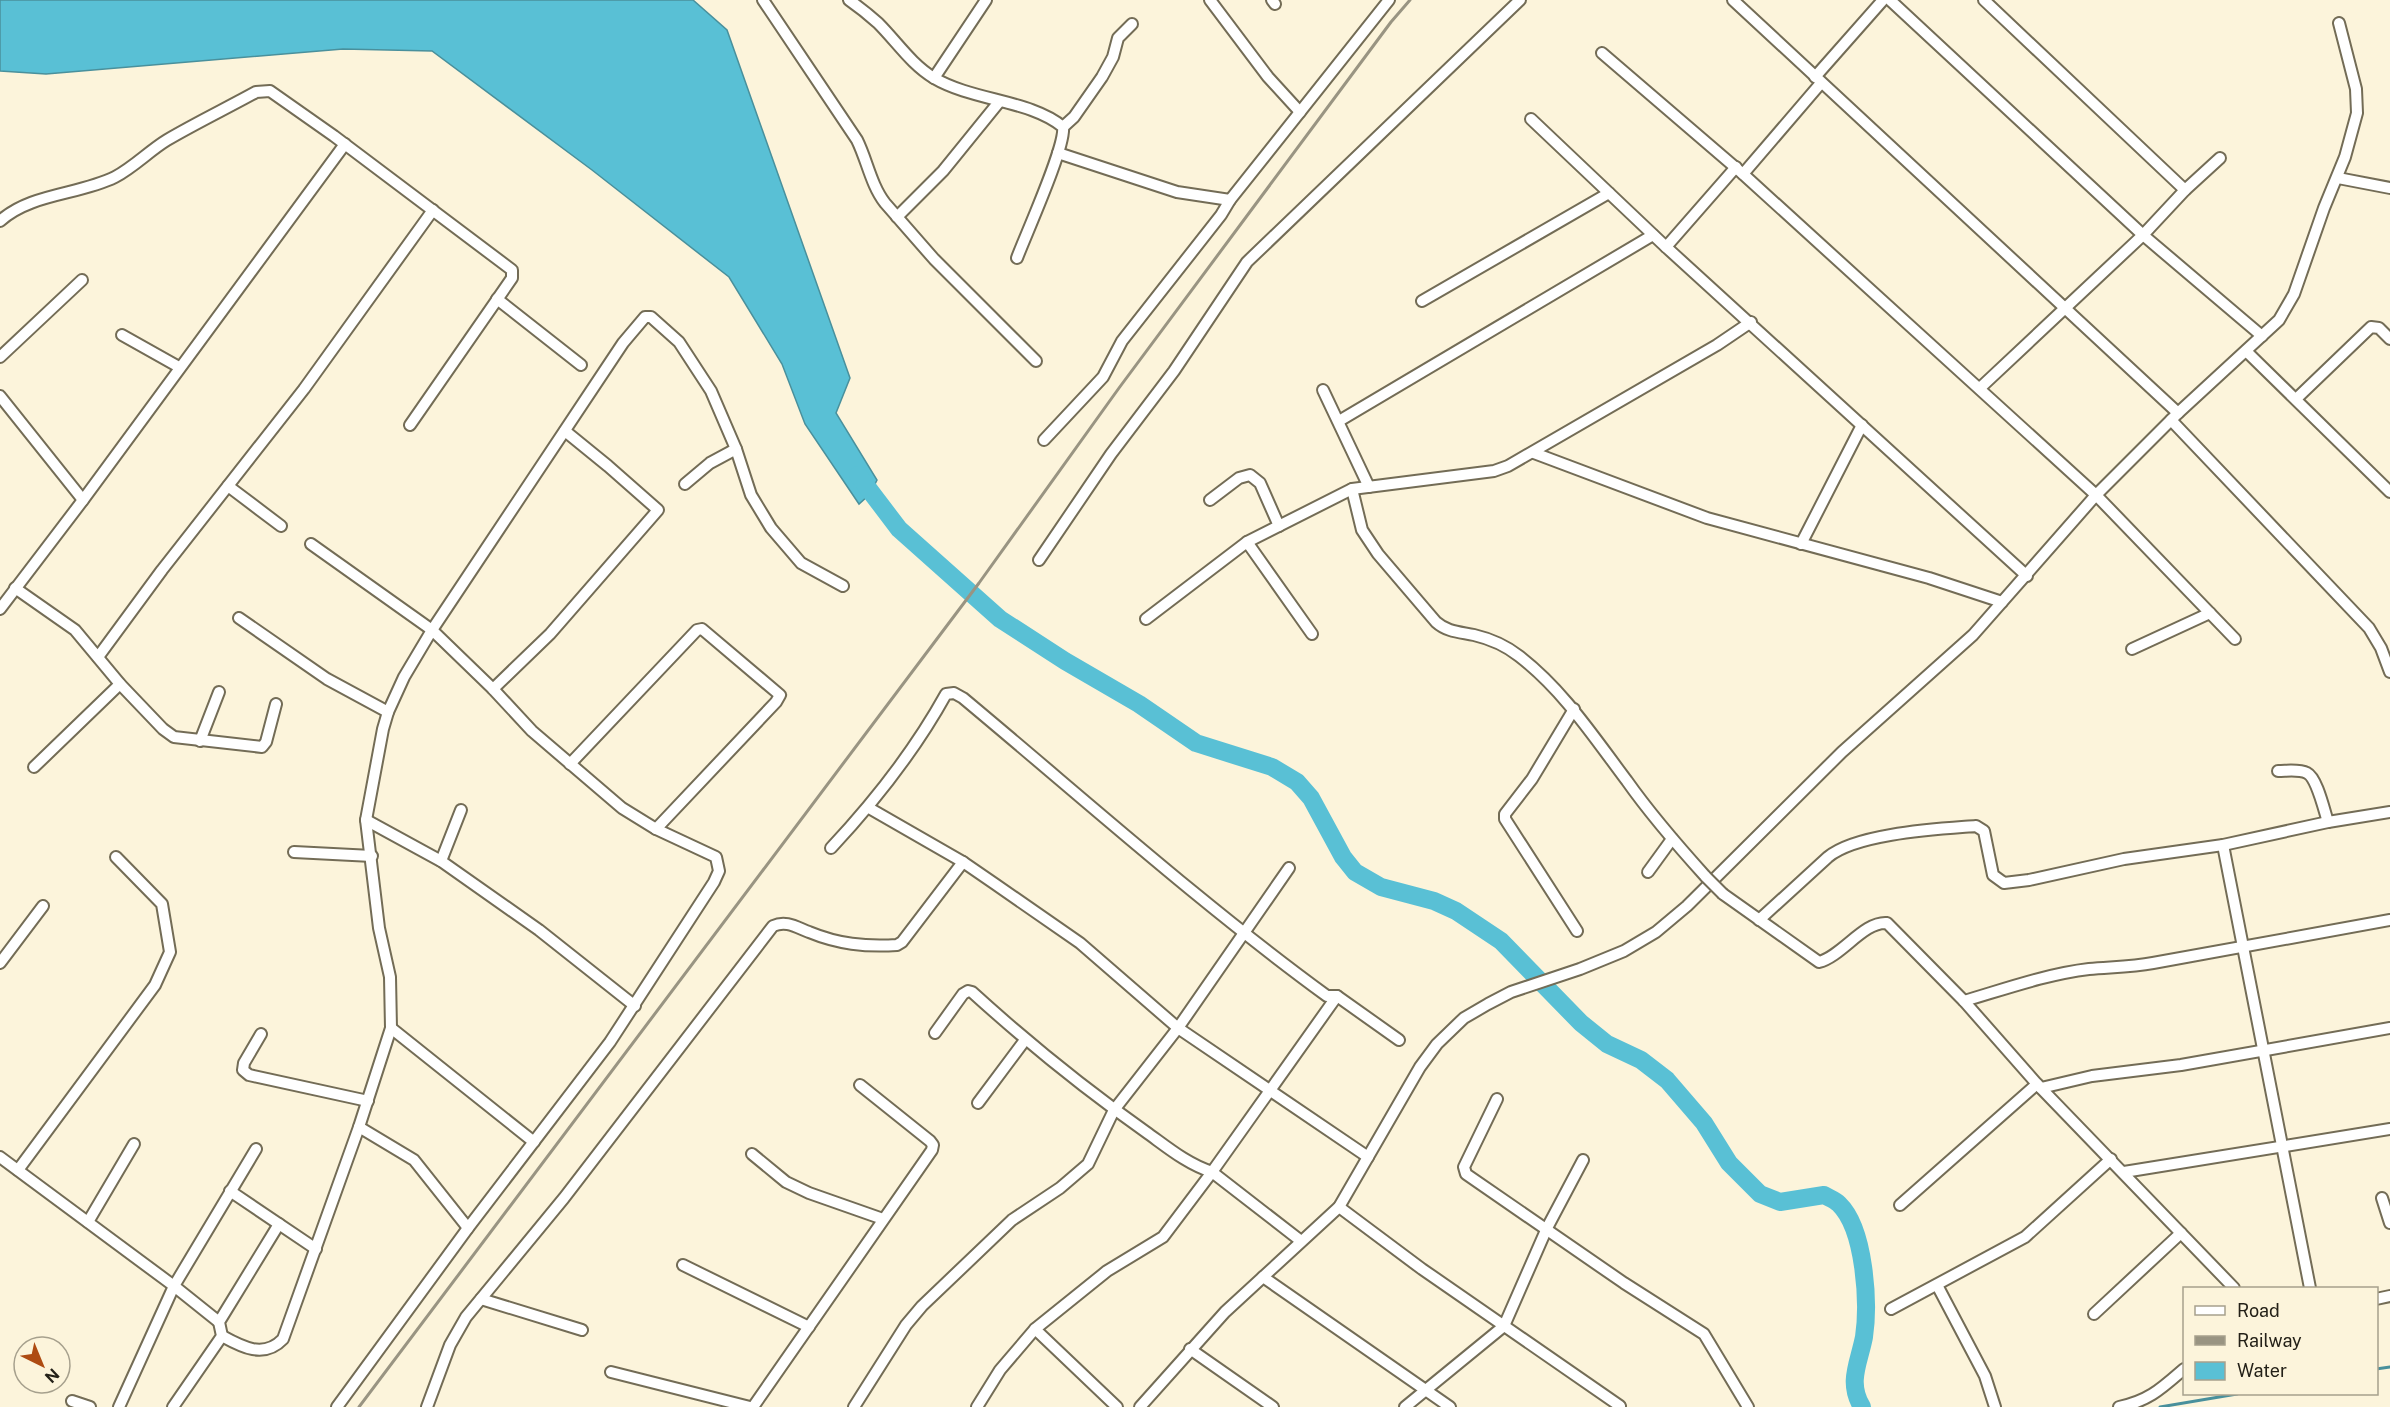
<svg xmlns="http://www.w3.org/2000/svg" width="2390" height="1407" font-family="'Public Sans',sans-serif">
  <style>
    .water { fill: #59c0d5; stroke: #49909c; stroke-width: 1.5 }
    .lines { fill: none; stroke-linecap: round; stroke-linejoin: round }
    .stream { stroke: #49909c; stroke-width: 3 }
    .river { stroke: #59c0d5; stroke-width: 18 }
    .minor-casing { stroke: #736c56; stroke-width: 14 }
    .minor { stroke: #fff; stroke-width: 10 }
    .rail { stroke: #999482; stroke-width: 3 }
    .minor-bridge-casing { stroke: #736c56; stroke-width: 14; stroke-linecap: butt }
    .minor-bridge { stroke: #fff; stroke-width: 10 }
  </style>
  <rect width="100%" height="100%" fill="#fcf4db"/>
  <!-- water -->
  <polygon class="water" points="0,0 693,0 727,30 850,378 836,413 877,480 870,494 859,504 805,424 782,364 729,277 592,170 432,51 343,49 46,74 0,71"/>
  <g class="lines">
    <!-- stream -->
    <g class="stream">
      <polyline points="2376,1369 2390,1367"/>
      <polyline points="2160,1407 2237,1394"/>
    </g>
    <!-- river -->
    <path class="river" d="M858,475L899,529L1000,619L1065,661L1139,704L1196,743L1272,767L1297,782L1311,798L1343,857L1355,872L1381,887L1434,901L1456,911L1501,941L1581,1023L1607,1044L1641,1060L1667,1080L1704,1123L1729,1163L1760,1194L1780,1202L1824,1195C1829,1198 1835,1200 1839,1204C1865,1229 1869,1303 1864,1337C1859,1363 1847,1382 1862,1407"/>
    <!-- minor casing -->
    <g class="minor-casing">
      <g id="minor">
        <path d="M763,0L857,140C867,160 871,185 885,203L934,259L1036,361"/>
        <path d="M849,0C859,7 869,15 878,23C897,42 911,64 934,78C973,101 1031,100 1063,127C1066,146 1026,234 1017,258"/>
        <polyline points="1210,0 1268,77 1300,112"/>
        <polyline points="1272,0 1275,4"/>
        <polyline points="1733,0 2178,413"/>
        <polyline points="1890,0 2143,235 2262,336"/>
        <polyline points="1984,0 2185,190"/>
        <polyline points="1602,53 1743,174 2096,495 2235,639"/>
        <polyline points="1815,77 1883,0"/>
        <polyline points="934,78 986,0"/>
        <polyline points="1531,119 1666,247 2027,576"/>
        <polyline points="1063,127 1074,117 1102,77 1113,57 1118,38 1132,24"/>
        <polyline points="1058,153 1177,192 1230,200"/>
        <polyline points="1743,174 1821,83"/>
        <polyline points="2338,178 2390,188"/>
        <polyline points="897,217 943,171 999,102"/>
        <path d="M0,221C31,193 79,195 115,177C134,167 149,151 167,140C196,123 227,108 256,92L270,91L334,136L512,270V278L410,425"/>
        <polyline points="1666,247 1736,167"/>
        <polyline points="497,299 581,365"/>
        <polyline points="1422,301 1609,193"/>
        <polyline points="122,335 179,367"/>
        <polyline points="2246,351 2390,492"/>
        <polyline points="0,357 82,280"/>
        <polyline points="1980,388 2143,235 2185,190 2220,158"/>
        <polyline points="1323,390 1369,487"/>
        <polyline points="0,396 83,500"/>
        <polyline points="2296,399 2371,327 2379,328 2390,339"/>
        <polyline points="2171,420 2369,628 2381,648 2390,672"/>
        <polyline points="1339,421 1653,235"/>
        <polyline points="1044,440 1103,377 1122,341 1221,215 1230,200 1389,0"/>
        <polyline points="1534,453 1707,518 1929,578 2002,602"/>
        <polyline points="685,484 710,463 736,449"/>
        <polyline points="228,486 281,526"/>
        <path d="M1352,489L1362,530L1378,554L1436,622C1447,632 1460,632 1474,635C1491,639 1505,645 1519,656C1564,691 1593,736 1627,781C1651,815 1678,846 1706,877"/>
        <polyline points="1210,500 1239,478 1250,475 1260,483 1279,526"/>
        <polyline points="1247,542 1312,634"/>
        <polyline points="311,544 432,630 493,689 532,731 622,808 656,829 716,857 719,871 714,882 610,1042 468,1228 337,1407"/>
        <polyline points="1801,544 1862,425"/>
        <polyline points="1039,560 1111,454 1174,371 1247,262 1520,0"/>
        <polyline points="15,588 75,630 120,684 163,729 174,737 262,747 266,742 276,704"/>
        <polyline points="0,609 83,500 345,144"/>
        <polyline points="239,618 327,679 388,712"/>
        <polyline points="1146,619 1247,542 1352,489 1494,471 1508,466 1717,345 1751,322"/>
        <polyline points="2132,649 2210,613"/>
        <polyline points="98,657 162,570 304,389 433,210"/>
        <polyline points="493,689 550,634 658,510 608,466 565,431"/>
        <polyline points="1574,709 1532,779 1505,814 1505,819 1577,931"/>
        <polyline points="200,741 219,692"/>
        <polyline points="570,764 697,630 702,629 780,695 776,702 656,829"/>
        <polyline points="34,767 120,684"/>
        <path d="M2278,771C2287,771 2299,769 2307,773C2317,778 2324,810 2328,822"/>
        <polyline points="869,808 963,862 995,884 1080,943 1178,1028 1368,1157"/>
        <polyline points="366,820 441,861 539,930 635,1006"/>
        <polyline points="2223,845 2310,1288"/>
        <path d="M831,848C875,801 915,750 946,694L954,693L963,698C1083,798 1201,904 1327,996H1337L1399,1040"/>
        <polyline points="294,852 372,856"/>
        <polyline points="441,861 461,810"/>
        <polyline points="1648,872 1672,839"/>
        <path d="M1723,894L1819,962C1842,956 1864,921 1887,923L1964,1001L2037,1084L2234,1288"/>
        <path d="M1759,920L1828,857C1857,833 1939,829 1976,826L1984,831L1993,875L2004,883L2029,880L2124,859L2223,845L2328,822L2390,812"/>
        <polyline points="0,963 43,906"/>
        <path d="M1964,1001C2005,989 2047,974 2089,969C2111,967 2132,967 2153,963L2390,920"/>
        <polyline points="391,1028 534,1142"/>
        <path d="M935,1033L963,994L968,991L972,992C1027,1042 1085,1089 1146,1132C1167,1147 1187,1164 1212,1172L1301,1241"/>
        <polyline points="261,1034 244,1063 243,1070 249,1075 368,1101"/>
        <polyline points="2041,1088 2092,1076 2181,1065 2390,1028"/>
        <polyline points="1497,1099 1464,1167 1466,1174 1624,1283 1704,1334 1748,1407"/>
        <polyline points="978,1103 1025,1040"/>
        <polyline points="359,1127 414,1160 468,1228"/>
        <polyline points="752,1154 786,1182 809,1193 883,1219"/>
        <polyline points="0,1157 174,1286 219,1322"/>
        <polyline points="18,1170 155,985 170,952 162,904 116,857"/>
        <polyline points="2124,1172 2390,1129"/>
        <polyline points="230,1191 316,1249"/>
        <polyline points="2382,1198 2390,1223"/>
        <polyline points="1900,1205 2037,1084"/>
        <polyline points="1339,1207 1422,1269 1620,1406"/>
        <polyline points="88,1222 134,1144"/>
        <polyline points="683,1265 809,1327"/>
        <polyline points="1263,1277 1450,1407"/>
        <polyline points="1937,1285 1985,1376 1995,1407"/>
        <polyline points="481,1299 582,1330"/>
        <polyline points="2376,1299 2390,1296"/>
        <polyline points="1891,1309 2025,1237 2111,1159"/>
        <polyline points="2094,1314 2181,1233"/>
        <polyline points="1035,1329 1117,1407"/>
        <path d="M222,1336C242,1347 264,1359 283,1339L359,1127L391,1028L390,977L379,928L366,820L383,729L388,712L404,677L432,630L623,343L645,317H651L679,342L711,391L736,449L751,495L771,528L801,563L843,586"/>
        <polyline points="1190,1349 1273,1407"/>
        <polyline points="611,1372 750,1407"/>
        <polyline points="72,1401 90,1407"/>
        <polyline points="119,1407 174,1286 256,1149"/>
        <polyline points="173,1407 222,1336 219,1322 279,1224"/>
        <path d="M427,1407L450,1345L466,1317L564,1198L773,926C786,920 796,927 809,932C838,944 865,947 897,945L902,942L963,862"/>
        <polyline points="753,1407 932,1150 933,1145 930,1141 860,1085"/>
        <polyline points="854,1407 906,1325 922,1306 1012,1220 1060,1188 1088,1164 1114,1110 1178,1028 1289,868"/>
        <polyline points="977,1407 1000,1370 1035,1329 1107,1271 1163,1237 1212,1172 1337,996"/>
        <polyline points="1140,1407 1225,1312 1339,1207 1420,1067 1437,1044 1464,1018 1488,1004 1511,992 1580,969 1624,951 1656,932 1687,906 1842,752 1973,635 2096,495 2178,413 2279,320 2294,294 2324,208 2345,157 2357,113 2356,89 2339,23"/>
        <polyline points="1405,1407 1504,1326 1547,1228 1583,1160"/>
        <path d="M2119,1407C2149,1401 2162,1388 2184,1369"/>
      </g>
    </g>
    <!-- minor -->
    <use href="#minor" class="minor"/>
    <!-- rail -->
    <polyline class="rail" points="359,1407 979,583 1119,388 1391,22 1410,0"/>
    <!-- minor-bridge casing -->
    <g class="minor-bridge-casing">
      <polyline id="minor-bridge" points="1706,877 1723,894"/>
    </g>
    <!-- minor-bridge -->
    <use href="#minor-bridge" class="minor-bridge"/>
  </g>
  <!-- legend -->
  <rect x="2183" y="1287" width="195" height="108" fill="#fcf4db" stroke="#a6a08d" stroke-width="1.5"/>
  <rect x="2195" y="1306" width="30" height="9" fill="#ffffff" stroke="#a6a08d" stroke-width="1.5"/>
  <text x="2237" y="1317" font-size="18" fill="#242118">Road</text>
  <rect x="2195" y="1336" width="30" height="9" fill="#999482" stroke="#a6a08d" stroke-width="1.5"/>
  <text x="2237" y="1347" font-size="18" fill="#242118">Railway</text>
  <rect x="2195" y="1362" width="30" height="18" fill="#59c0d5" stroke="#a6a08d" stroke-width="1.5"/>
  <text x="2237" y="1377" font-size="18" fill="#242118">Water</text>
  <!-- north arrow -->
  <g transform="translate(42 1365) rotate(137)"><circle r="28" fill="#fcf4db" stroke="#a6a08d" stroke-width="1.5"/>
  <path d="M0-4.5L10 22L0 15L-10 22Z" fill="#ae4b12"/>
  <text y="-9" font-size="16" font-weight="bold" text-anchor="middle" fill="#242118">N</text>
  </g>
</svg>
